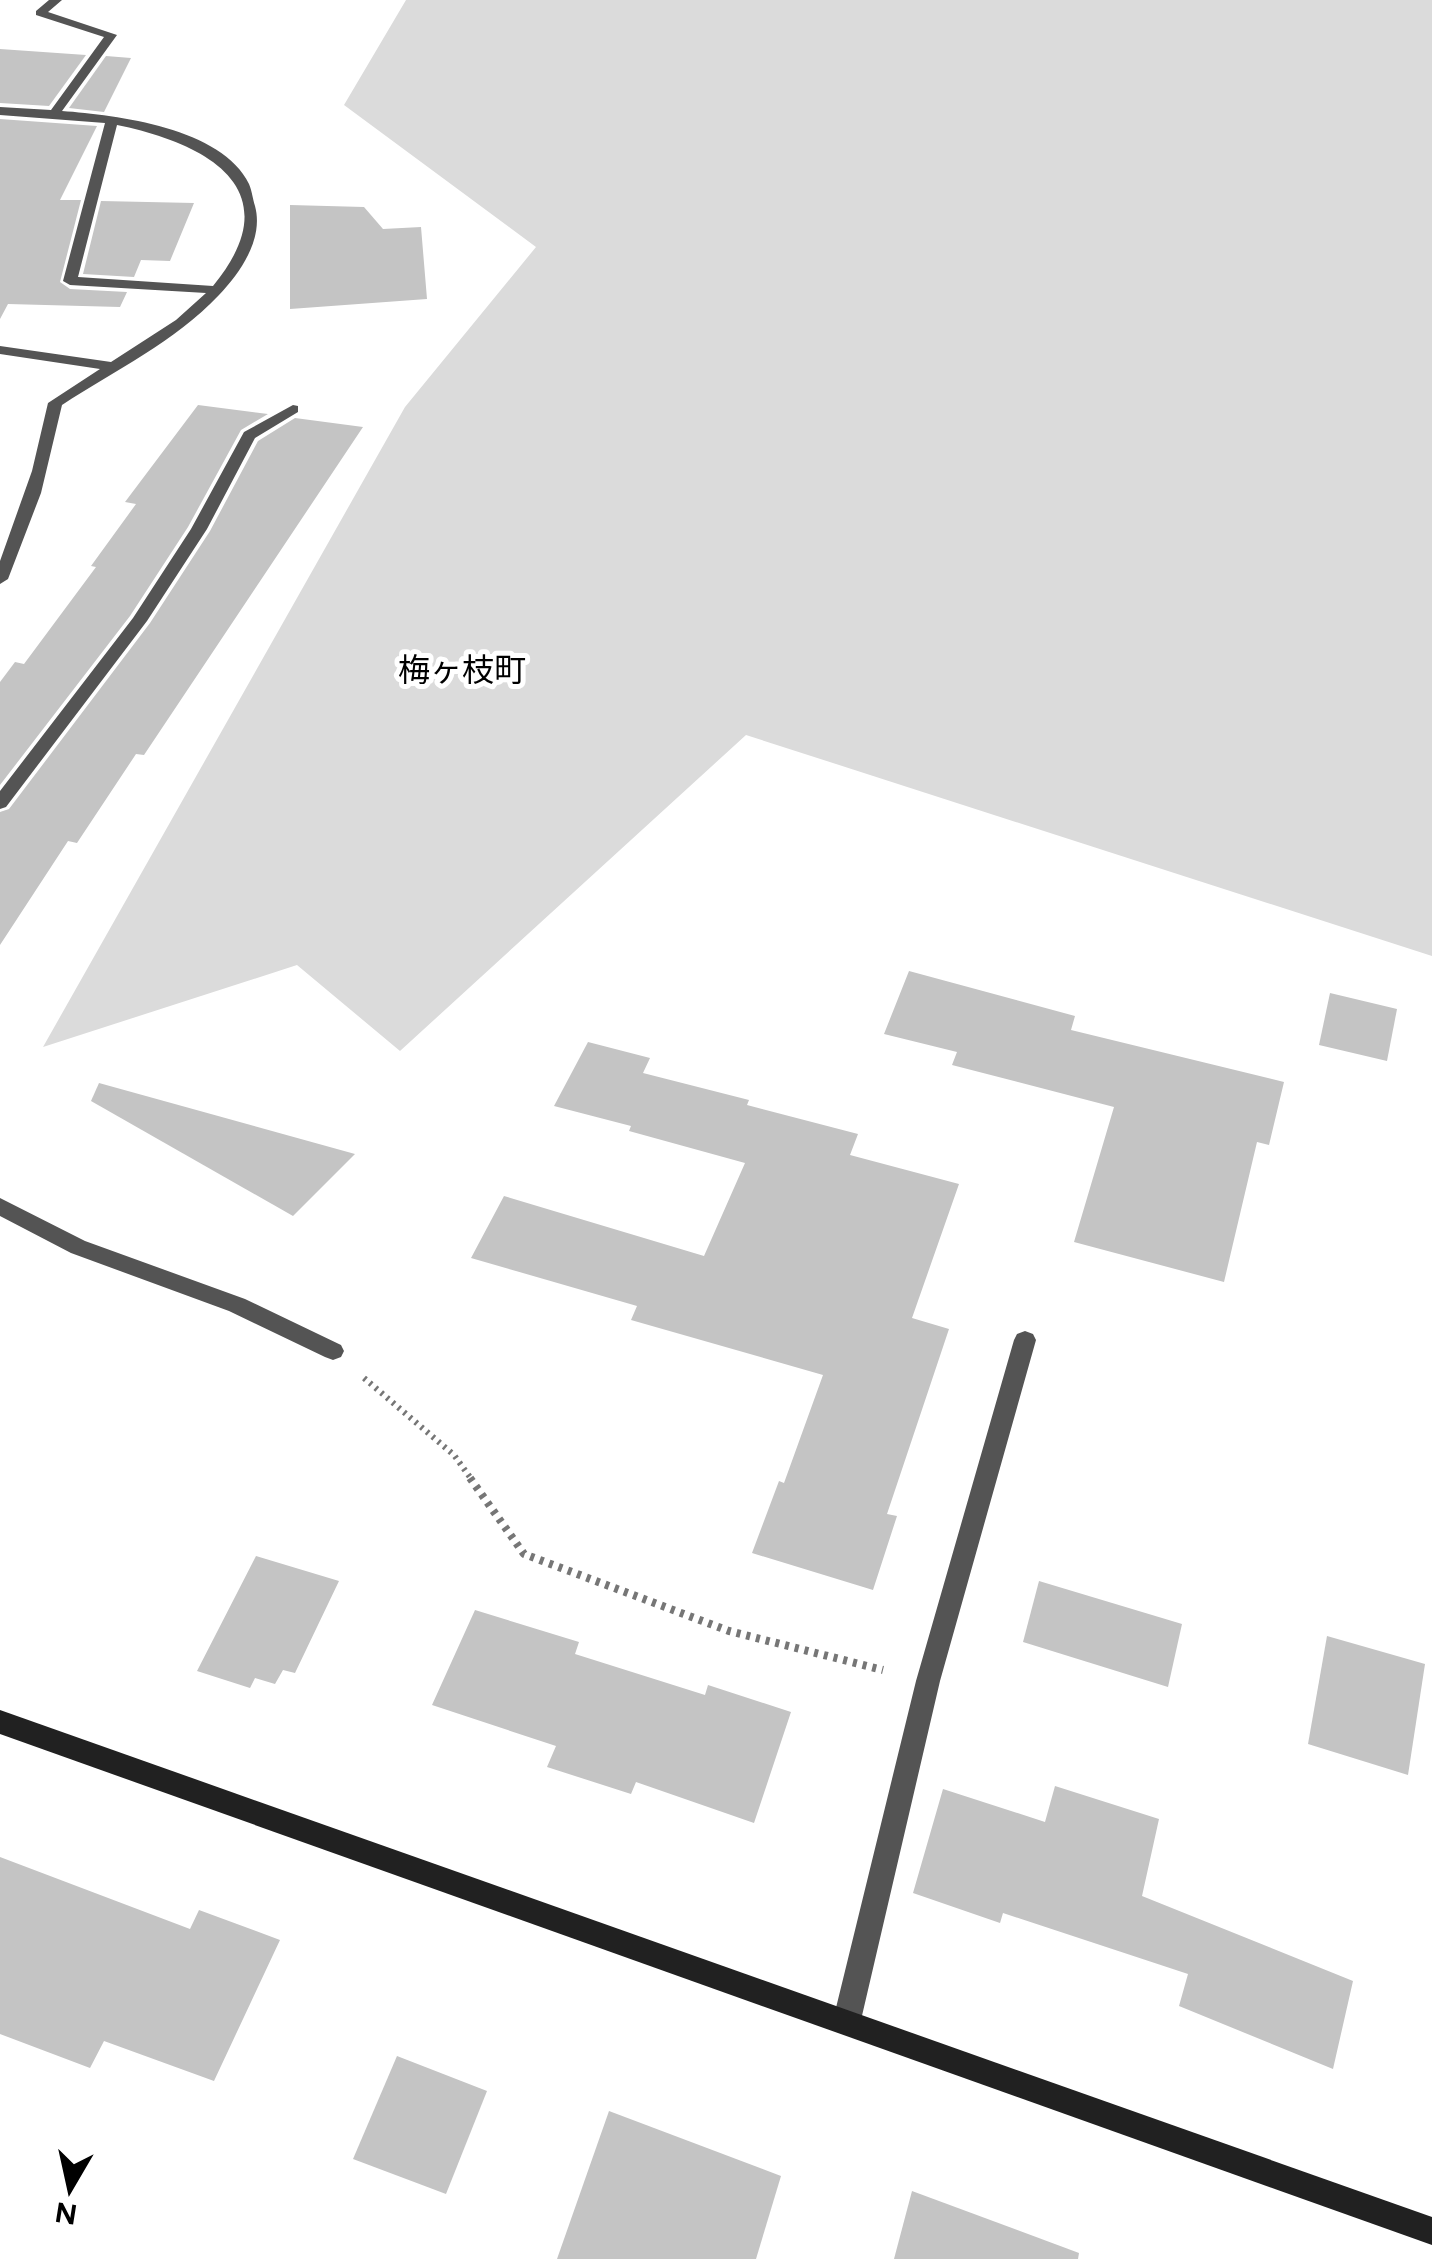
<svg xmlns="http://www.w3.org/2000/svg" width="1432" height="2259" font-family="Figtree,'Noto Sans JP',sans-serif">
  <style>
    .green { fill: #dbdbdb }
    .building { fill: #c4c4c4 }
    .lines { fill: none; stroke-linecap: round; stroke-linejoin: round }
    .path-far1 { stroke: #767676; stroke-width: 6; stroke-dasharray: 2.5 5; stroke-linecap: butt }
    .path { stroke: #767676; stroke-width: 8; stroke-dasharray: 4 6; stroke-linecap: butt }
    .street { fill: #545454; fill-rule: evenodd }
    .secondary { fill: #212121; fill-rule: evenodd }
    .labels { text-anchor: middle; stroke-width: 10; stroke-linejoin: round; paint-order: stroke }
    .quarter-label { font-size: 32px; fill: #000; stroke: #fff }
  </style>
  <rect width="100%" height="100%" fill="#fff"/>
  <!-- green -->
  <polygon class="green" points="406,0 1432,0 1432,956 746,735 400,1051 297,965 43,1047 405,407 536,247 344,105"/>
  <!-- building -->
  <g class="building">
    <polygon points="0,49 86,55 49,106 0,103"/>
    <polygon points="106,56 131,58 104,112 69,108"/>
    <polygon points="0,119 97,126 60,200 81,200 60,282 70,289 127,292 120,307 8,304 0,319"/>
    <polygon points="101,201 194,203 170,261 141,260 134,277 83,274"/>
    <polygon points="290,205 364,207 383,229 421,227 427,299 290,309"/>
    <polygon points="198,405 268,414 241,430 188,527 130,616 0,785 0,682 15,662 24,664 96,567 91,566 136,504 125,502"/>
    <polygon points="295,418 363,427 144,755 136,754 77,843 68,841 0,945 0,812 9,809 150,623 210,531 258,441"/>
    <polygon points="909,971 1075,1016 1071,1030 1284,1082 1269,1145 1257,1142 1224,1282 1074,1242 1114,1107 952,1065 957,1052 884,1034"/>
    <polygon points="1330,993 1397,1009 1387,1061 1319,1045"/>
    <polygon points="588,1042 650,1058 643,1073 749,1100 747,1105 858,1134 850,1155 959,1184 912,1318 949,1329 887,1514 897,1516 873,1590 752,1553 779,1481 784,1483 823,1375 631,1320 637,1306 471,1258 504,1196 704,1256 745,1163 629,1131 631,1126 554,1106"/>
    <polygon points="99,1083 355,1154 293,1216 91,1101"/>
    <polygon points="256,1556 339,1581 295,1673 283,1670 275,1684 255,1678 250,1688 197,1671"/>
    <polygon points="1039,1581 1182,1624 1168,1687 1023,1642"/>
    <polygon points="475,1610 579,1642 575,1654 705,1695 708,1685 791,1712 754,1823 636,1782 631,1794 547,1767 556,1746 432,1705"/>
    <polygon points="1327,1636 1425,1664 1408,1775 1308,1744"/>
    <polygon points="1055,1786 1159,1819 1142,1896 1353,1981 1333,2069 1179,2006 1188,1974 1003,1913 1000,1923 913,1893 943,1789 1045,1822"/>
    <polygon points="0,1857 190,1929 199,1910 280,1940 214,2081 104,2041 90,2068 0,2034"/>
    <polygon points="397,2056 487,2091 446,2194 353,2159"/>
    <polygon points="609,2111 781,2176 756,2259 557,2259"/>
    <polygon points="912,2191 1079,2253 1078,2259 894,2259"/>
  </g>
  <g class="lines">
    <!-- path-far1 -->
    <polyline class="path-far1" points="364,1378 454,1455 472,1480"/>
    <!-- path -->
    <polyline class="path" points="470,1478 524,1554 729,1631 883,1670"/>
    <!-- street -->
    <g class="street">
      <path d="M49,0H62L48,12L117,35L62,111C117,115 222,128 249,184C252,191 253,200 255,206C264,239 240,273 219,295C175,342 115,370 62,405L41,493L8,579L0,584V561L32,471L48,403L100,369L0,354V346L111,362L176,320L206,293L70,285L63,281L105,123L0,115V107L51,110L104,37L36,15V11ZM117,125C206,143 293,189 213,286L78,277Z"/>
      <polygon points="293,405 298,406 298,412 255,438 207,529 147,621 6,807 0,809 0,791 133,618 191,529 244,432"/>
      <polygon points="0,1198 85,1241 245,1299 341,1345 344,1351 341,1357 333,1360 325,1357 229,1311 71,1253 0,1216"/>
      <polygon points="1025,1331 1033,1334 1036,1340 940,1681 861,2020 857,2030 847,2034 837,2030 833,2020 916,1681 1014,1340 1017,1334"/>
    </g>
    <!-- secondary -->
    <polygon class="secondary" points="0,1710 1432,2217 1432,2245 0,1734"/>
  </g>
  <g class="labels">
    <!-- quarter labels -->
    <g class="quarter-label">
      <text x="462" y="681">梅ヶ枝町</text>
    </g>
  </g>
  <!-- north arrow -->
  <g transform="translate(70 2189) rotate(189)" stroke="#ffffff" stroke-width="8" paint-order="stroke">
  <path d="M0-8L18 38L0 25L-18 38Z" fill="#000000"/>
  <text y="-15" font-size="28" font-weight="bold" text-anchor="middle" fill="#000000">N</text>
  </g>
</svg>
